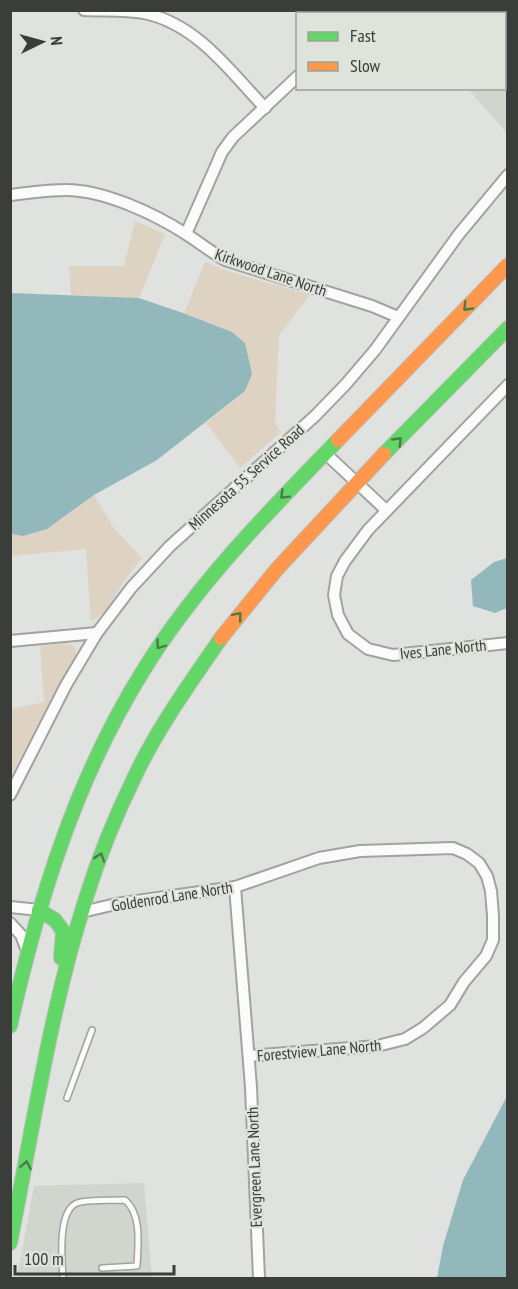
<svg xmlns="http://www.w3.org/2000/svg" width="518" height="1289" font-family="'PT Sans Narrow',sans-serif">
  <style>
    .built { fill: #d0d6cd }
    .green { fill: #ded3c3 }
    .water { fill: #93b8bc }
    .lines { fill: none; stroke-linecap: round; stroke-linejoin: round }
    .lane-casing { stroke: #a0a39f; stroke-width: 8 }
    .street-casing { stroke: #a0a39f; stroke-width: 14 }
    .fast-casing { stroke: #bebfbd; stroke-width: 16 }
    .slow-casing { stroke: #bebfbd; stroke-width: 16 }
    .lane { stroke: #fafbfa; stroke-width: 5 }
    .street { stroke: #fafbfa; stroke-width: 10 }
    .fast { stroke: #63d668; stroke-width: 14 }
    .slow { stroke: #ff974d; stroke-width: 14 }
    .oneway { stroke: #4b7a4c }
    .labels { text-anchor: middle; stroke-width: 4.5; stroke-linejoin: round; paint-order: stroke }
    .street-label { font-size: 16px; fill: #3b3d3a; stroke: #dee4dc }
  </style>
  <rect width="100%" height="100%" fill="#dfe2de"/>
  <!-- built -->
  <g class="built">
    <polygon points="463,11 507,11 507,133 468,89 504,88 504,14 463,13"/>
    <polygon points="144,1183 152,1278 17,1278 34,1186"/>
  </g>
  <!-- green -->
  <g class="green">
    <polygon points="135,221 165,234 139,298 71,295 69,266 124,266"/>
    <polygon points="205,262 227,271 310,295 279,335 275,422 281,432 240,468 206,423 245,391 232,332 184,313"/>
    <path d="M94,495L113,527L142,558C136,565 130,573 124,581C114,595 108,614 91,621L86,549L11,556V534C44,538 68,514 94,495Z"/>
    <path d="M67,643C75,645 76,649 76,657L11,775V709L44,702L40,646Z"/>
  </g>
  <!-- water -->
  <g class="water">
    <polygon points="11,293 139,298 183,313 232,332 245,343 252,374 245,391 157,460 94,495 47,529 23,536 11,534"/>
    <polygon points="507,558 507,608 495,613 473,606 471,580 494,562"/>
    <polygon points="507,1096 507,1278 437,1278 443,1246 463,1180"/>
  </g>
  <g class="lines">
    <!-- lane casing -->
    <g class="lane-casing">
      <g id="lane">
        <polyline points="67,1098 92,1030"/>
        <path d="M63,1278C62,1261 57,1211 77,1203C85,1200 114,1200 125,1200C142,1214 138,1245 137,1266L102,1268"/>
      </g>
    </g>
    <!-- street casing -->
    <g class="street-casing">
      <g id="street">
        <path d="M84,10C103,11 125,10 144,13C197,24 230,71 265,108"/>
        <polyline points="355,14 357,10"/>
        <path d="M10,195C29,193 47,190 66,190C104,190 155,214 186,234C200,243 211,252 225,260L372,306L398,317"/>
        <polyline points="186,234 222,152 233,137 298,76"/>
        <polyline points="508,385 368,530 345,561 337,576 334,595 338,615 348,634 368,649 393,655 508,643"/>
        <polyline points="325,453 386,510"/>
        <polyline points="10,641 97,633"/>
        <polyline points="10,795 66,685 97,633 131,588 170,546 315,416 346,384 375,350 459,234 508,175"/>
        <polyline points="235,887 251,1087 259,1278"/>
        <polyline points="10,907 39,910"/>
        <polyline points="82,912 116,904 235,887 319,858 360,851 453,848 467,854 479,863 487,876 491,891 493,916 493,940 486,956 464,982 450,1005 423,1028 405,1039 377,1046 249,1056"/>
        <polyline points="10,923 21,935 26,948"/>
      </g>
    </g>
    <!-- fast casing -->
    <g class="fast-casing">
      <g id="fast">
        <polyline points="384,454 508,328"/>
        <polyline points="39,910 55,920 63,931 61,958"/>
        <path d="M10,1026C38,902 75,780 143,671C196,585 268,512 338,440"/>
        <path d="M10,1243C33,1128 50,1010 86,898C99,856 116,815 135,776C158,727 191,682 221,638"/>
      </g>
    </g>
    <!-- slow casing -->
    <g class="slow-casing">
      <g id="slow">
        <polyline points="338,440 508,265"/>
        <polyline points="221,638 277,569 384,454"/>
      </g>
    </g>
    <!-- lane -->
    <use href="#lane" class="lane"/>
    <!-- street -->
    <use href="#street" class="street"/>
    <!-- fast -->
    <use href="#fast" class="fast"/>
    <!-- slow -->
    <use href="#slow" class="slow"/>
  </g>
  <!-- one-way arrows -->
  <defs><path id="oneway-chevron" d="M-2-3.5L2.5 0L-2 3.5" fill="none" stroke-width="1.6" stroke-linecap="round" stroke-linejoin="round" transform="scale(1.5)"/></defs>
  <g class="oneway">
    <use href="#oneway-chevron" transform="translate(467 307) rotate(134)"/>
    <use href="#oneway-chevron" transform="translate(398 441) rotate(-46)"/>
    <use href="#oneway-chevron" transform="translate(284 495) rotate(135)"/>
    <use href="#oneway-chevron" transform="translate(238 616) rotate(-50)"/>
    <use href="#oneway-chevron" transform="translate(160 645) rotate(126)"/>
    <use href="#oneway-chevron" transform="translate(100 857) rotate(-71)"/>
    <use href="#oneway-chevron" transform="translate(26 1165) rotate(-79)"/>
  </g>
  <g class="labels">
    <!-- street labels -->
    <g class="street-label">
      <text transform="translate(271 272) rotate(19)" y="6">Kirkwood Lane North</text>
      <text transform="translate(246 477) rotate(-42)" y="6">Minnesota 55 Service Road</text>
      <text transform="translate(443 649) rotate(-6)" y="6">Ives Lane North</text>
      <text transform="translate(172 896) rotate(-9)" y="6">Goldenrod Lane North</text>
      <text transform="translate(319 1050) rotate(-5)" y="6">Forestview Lane North</text>
      <text transform="translate(254 1167) rotate(-92)" y="6">Evergreen Lane North</text>
    </g>
  </g>
  <!-- border -->
  <rect width="518" height="1289" fill="none" stroke="#3b3d3a" stroke-width="24"/>
  <!-- legend -->
  <rect x="296" y="12" width="210" height="78" fill="#dee4dc" stroke="#9da19b" stroke-width="1.5"/>
  <rect x="308" y="32" width="30" height="9" fill="#63d668" stroke="#9da19b" stroke-width="1.5"/>
  <text x="350" y="42" font-size="18" fill="#3b3d3a">Fast</text>
  <rect x="308" y="62" width="30" height="9" fill="#ff974d" stroke="#9da19b" stroke-width="1.5"/>
  <text x="350" y="72" font-size="18" fill="#3b3d3a">Slow</text>
  <!-- north arrow -->
  <g transform="translate(42 42) rotate(85)" stroke="#dee4dc" stroke-width="4.5" paint-order="stroke">
  <path d="M0-4.5L10 22L0 15L-10 22Z" fill="#3b3d3a"/>
  <text y="-9" font-size="16" font-weight="bold" text-anchor="middle" fill="#3b3d3a">N</text>
  </g>
  <!-- scale -->
  <path d="M15 1265v9h159v-9" fill="none" stroke="#3b3d3a" stroke-width="3"/>
  <text x="24" y="1265" font-size="18" fill="#3b3d3a" stroke="#dee4dc" stroke-width="4.5" paint-order="stroke">100 m</text>
</svg>
